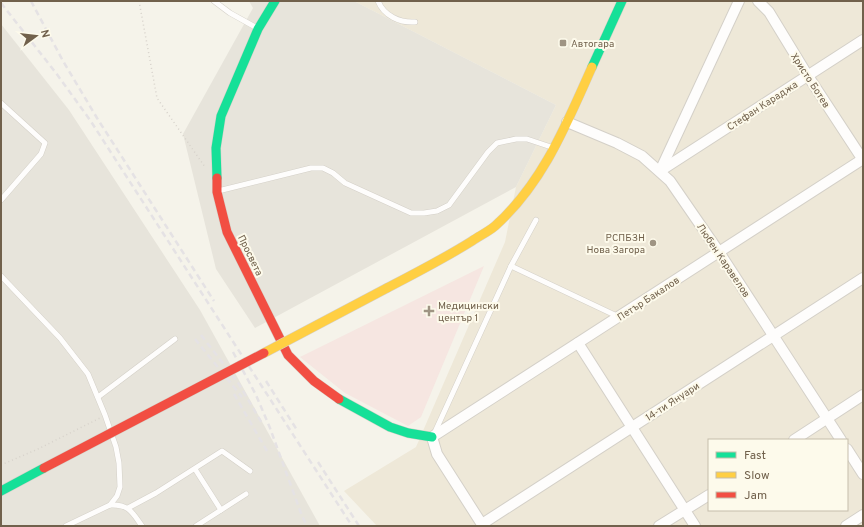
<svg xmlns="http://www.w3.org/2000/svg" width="864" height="527" font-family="Overpass,sans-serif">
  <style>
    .residential { fill: #eee8d8; fill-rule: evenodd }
    .industrial { fill: #e7e4db }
    .medical { fill: #f6e6e1 }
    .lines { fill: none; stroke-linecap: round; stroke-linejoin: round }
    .lane-casing { stroke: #d4d0c8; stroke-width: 6 }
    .street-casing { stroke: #d4d0c8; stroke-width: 12 }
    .fast-casing { stroke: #d5d0c8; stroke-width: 10 }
    .slow-casing { stroke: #d5d0c8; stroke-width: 10 }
    .jam-casing { stroke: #d5d0c8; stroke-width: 10 }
    .path { stroke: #d7d2cb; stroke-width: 1.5; stroke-dasharray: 1 3; stroke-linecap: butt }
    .lane { stroke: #fefdfc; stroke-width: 5 }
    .street { stroke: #fefdfc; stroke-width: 10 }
    .fast { stroke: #16e098; stroke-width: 9 }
    .slow { stroke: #ffcf43; stroke-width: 9 }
    .jam { stroke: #f24e42; stroke-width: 9 }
    .rail { stroke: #e5e2e4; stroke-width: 2.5; stroke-dasharray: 6 4; stroke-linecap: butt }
    .slow-bridge-casing { stroke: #d5d0c8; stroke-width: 10; stroke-linecap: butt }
    .jam-bridge-casing { stroke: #d5d0c8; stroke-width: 10; stroke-linecap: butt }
    .slow-bridge { stroke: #ffcf43; stroke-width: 9 }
    .jam-bridge { stroke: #f24e42; stroke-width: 9 }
    .poi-dot { fill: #9f9483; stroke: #fdfaeb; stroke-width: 1.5 }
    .labels { text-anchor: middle; stroke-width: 4; stroke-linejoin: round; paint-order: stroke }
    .poi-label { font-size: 10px; fill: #71614c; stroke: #fdfaeb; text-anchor: start }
    .street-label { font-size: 10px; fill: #71614c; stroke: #fdfaeb }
  </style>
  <rect width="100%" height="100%" fill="#f5f3ea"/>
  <!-- residential -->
  <path class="residential" d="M354,1H863V526H377L344,491L416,447L505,242L516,187L556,105ZM709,440H847V510H709Z"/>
  <!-- industrial -->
  <g class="industrial">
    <polygon points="249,1 354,1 556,105 516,187 255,328 216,269 183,134 253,8"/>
    <polygon points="1,24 69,110 200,310 320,526 1,526"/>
  </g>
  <!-- medical -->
  <polygon class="medical" points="484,266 421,417 408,426 345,393 300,357"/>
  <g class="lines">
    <!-- lane casing -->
    <g class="lane-casing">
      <g id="lane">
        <polyline points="214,1 230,13 257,28"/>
        <path d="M378,1C384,16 400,23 415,22"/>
        <polyline points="1,103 45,143 41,154 1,200"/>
        <polyline points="218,191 311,168 323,168 333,173 345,183 411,213 424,213 437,211 449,205 488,152 497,143 516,139 527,139 554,148"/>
        <polyline points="511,266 619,317"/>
        <polyline points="1,276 60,338 88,374 105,415 116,447 119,463 120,487 117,496 110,505"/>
        <polyline points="98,397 175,339"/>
        <polyline points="434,434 511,266 536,220"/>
        <polyline points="195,469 221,510"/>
        <polyline points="128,508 156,493 222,451 250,471"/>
        <path d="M66,526L110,505C129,504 132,512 142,526"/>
        <polyline points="196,526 246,494"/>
      </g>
    </g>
    <!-- street casing -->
    <g class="street-casing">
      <g id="street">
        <polyline points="758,1 769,12 808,76 863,160"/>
        <polyline points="567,122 617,143 642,156 670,181 719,252 841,440"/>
        <polyline points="660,171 863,40"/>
        <polyline points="660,171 739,1"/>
        <polyline points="578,343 695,526"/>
        <polyline points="794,440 863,395"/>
        <polyline points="847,449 863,474"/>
        <polyline points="482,524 863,278"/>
        <polyline points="483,526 437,454 432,437 863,159"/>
        <polyline points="659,526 709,495"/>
        <polyline points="846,526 863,515"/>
      </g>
    </g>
    <!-- fast casing -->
    <g class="fast-casing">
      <g id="fast">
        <polyline points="592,67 622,1"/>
        <polyline points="217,178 216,148 221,116 258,29 275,1"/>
        <polyline points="339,399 390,427 408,433 432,437"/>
        <polyline points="1,491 44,468"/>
      </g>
    </g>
    <!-- slow casing -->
    <g class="slow-casing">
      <path id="slow" d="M387,288C416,273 445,258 472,241C479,236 488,232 495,226C543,183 566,125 592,67"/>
    </g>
    <!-- jam casing -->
    <g class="jam-casing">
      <polyline id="jam" points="217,178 217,192 227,232 288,355 314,381 339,399"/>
    </g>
    <!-- path -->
    <g class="path">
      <polyline points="139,1 157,98 205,167"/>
      <polyline points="1,465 38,449 100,418"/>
    </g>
    <!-- lane -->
    <use href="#lane" class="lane"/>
    <!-- street -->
    <use href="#street" class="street"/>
    <!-- fast -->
    <use href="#fast" class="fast"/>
    <!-- slow -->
    <use href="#slow" class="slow"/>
    <!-- jam -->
    <use href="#jam" class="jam"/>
    <!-- rail -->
    <g class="rail">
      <polyline points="31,1 63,61 97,118 214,301"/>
      <polyline points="1,3 56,73 90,120 352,526"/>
      <polyline points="201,335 239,384 263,425"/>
      <polyline points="195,339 242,397"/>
      <polyline points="233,352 256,395 270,428 302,516 307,526"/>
      <polyline points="266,381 297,430"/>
      <polyline points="234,394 267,451"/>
      <polyline points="318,462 359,526"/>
    </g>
    <!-- slow-bridge casing -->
    <g class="slow-bridge-casing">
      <polyline id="slow-bridge" points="264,353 387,288"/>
    </g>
    <!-- jam-bridge casing -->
    <g class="jam-bridge-casing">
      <polyline id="jam-bridge" points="44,468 264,353"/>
    </g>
    <!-- slow-bridge -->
    <use href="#slow-bridge" class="slow-bridge"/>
    <!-- jam-bridge -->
    <use href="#jam-bridge" class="jam-bridge"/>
  </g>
  <!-- markers -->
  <g class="poi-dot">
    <rect x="559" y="39" width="8" height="8" rx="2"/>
    <circle cx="653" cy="243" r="4"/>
    <path d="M427 305h4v4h4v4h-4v4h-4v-4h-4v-4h4z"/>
  </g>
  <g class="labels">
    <!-- poi labels -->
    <g class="poi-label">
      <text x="571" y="47">Автогара</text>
      <text x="645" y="241" text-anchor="end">РСПБЗН<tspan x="645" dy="12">Нова Загора</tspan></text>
      <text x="438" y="309">Медицински<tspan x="438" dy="12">център 1</tspan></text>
    </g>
    <!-- street labels -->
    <g class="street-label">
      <text transform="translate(811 80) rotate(57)" y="4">Христо Ботев</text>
      <text transform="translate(762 105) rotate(-33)" y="4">Стефан Караджа</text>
      <text transform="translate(251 255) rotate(64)" y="4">Просвета</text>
      <text transform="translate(724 260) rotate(56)" y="4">Любен Каравелов</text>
      <text transform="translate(648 298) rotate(-33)" y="4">Петър Бакалов</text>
      <text transform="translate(672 401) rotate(-33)" y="4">14-ти Януари</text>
    </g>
  </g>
  <!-- border -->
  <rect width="864" height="527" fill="none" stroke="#71614c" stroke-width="4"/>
  <!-- legend -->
  <rect x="708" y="439" width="140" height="72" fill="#fdfaeb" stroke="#c5bdab"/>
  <rect x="716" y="452" width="20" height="6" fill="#16e098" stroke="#c5bdab"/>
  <text x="744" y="459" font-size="12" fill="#71614c">Fast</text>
  <rect x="716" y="472" width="20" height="6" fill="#ffcf43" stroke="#c5bdab"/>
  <text x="744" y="479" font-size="12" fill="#71614c">Slow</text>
  <rect x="716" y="492" width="20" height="6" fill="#f24e42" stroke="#c5bdab"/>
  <text x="744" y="499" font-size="12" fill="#71614c">Jam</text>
  <!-- north arrow -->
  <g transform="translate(36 36) rotate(75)" stroke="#fdfaeb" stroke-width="3" paint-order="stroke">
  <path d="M0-3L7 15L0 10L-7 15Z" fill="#71614c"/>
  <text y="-6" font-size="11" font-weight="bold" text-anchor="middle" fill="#71614c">N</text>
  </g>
</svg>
